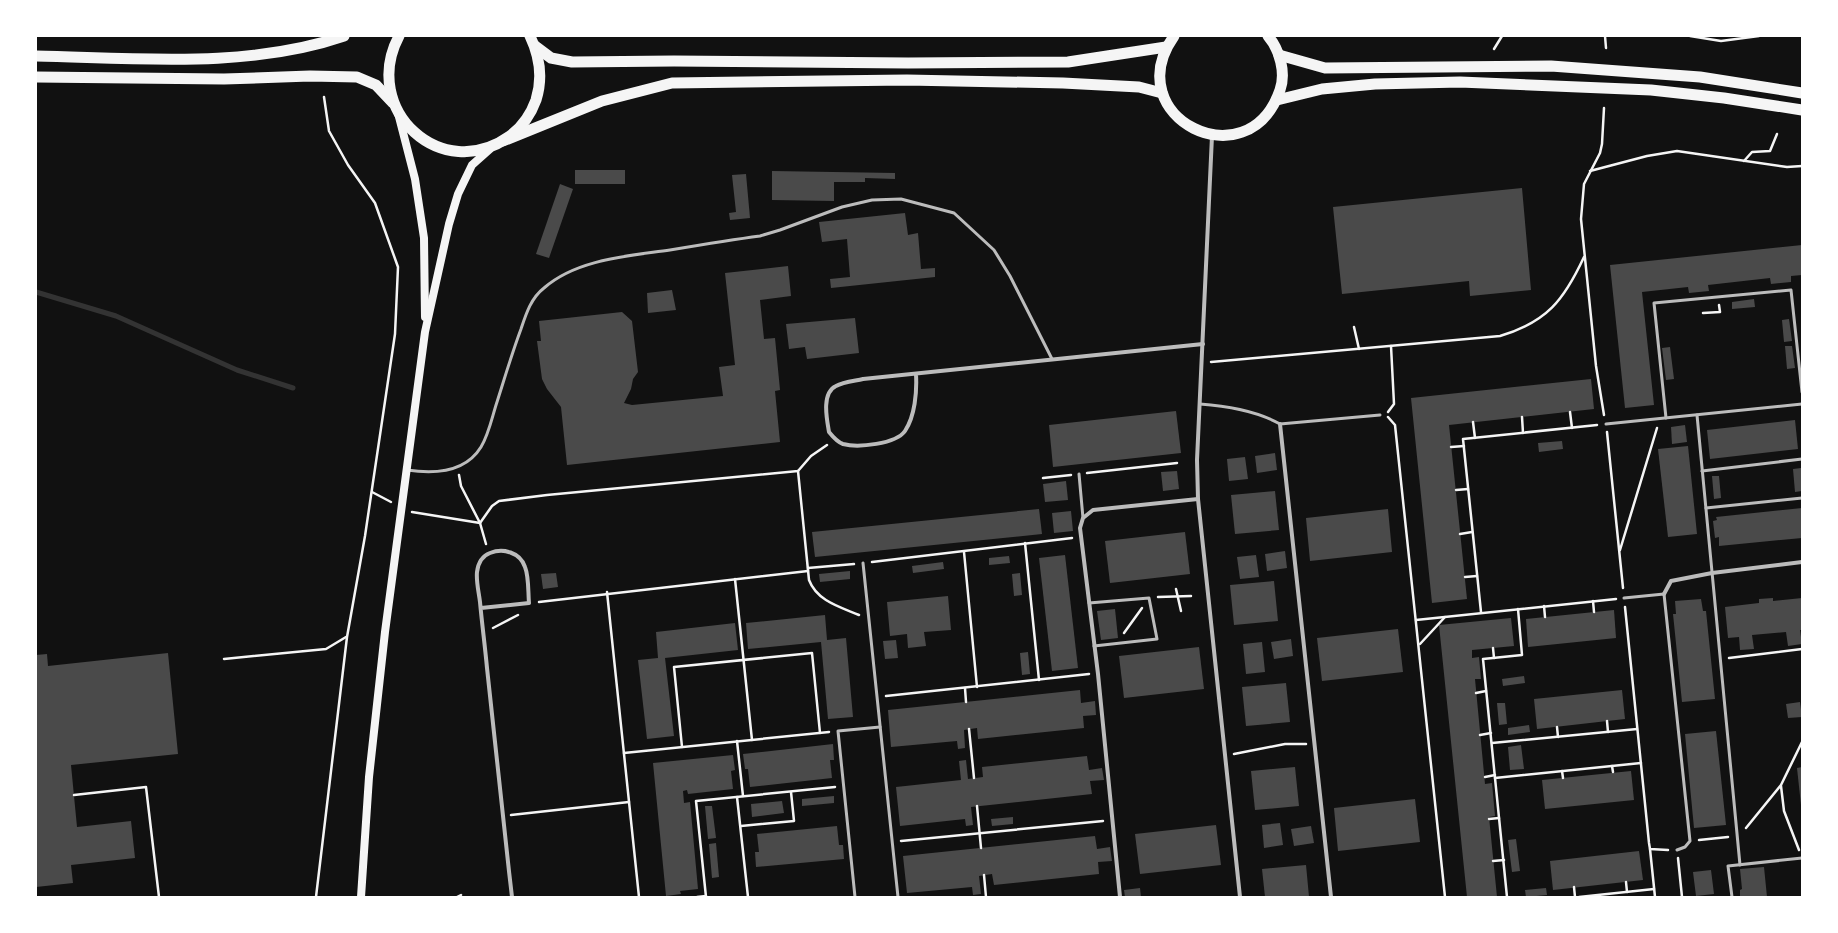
<svg xmlns="http://www.w3.org/2000/svg" width="1838" height="933" font-family="Barlow,sans-serif">
  <style>
    .lines { fill: none; stroke-linecap: round; stroke-linejoin: round }
    .stream { stroke: #333; stroke-width: 5 }
    .building { fill: #4a4a4a }
    .path { stroke: #f5f5f5; stroke-width: 2.5 }
    .service { stroke: #bcbcbc; stroke-width: 3 }
    .minor { stroke: #bcbcbc; stroke-width: 4 }
    .secondary { stroke: #f5f5f5; stroke-width: 8 }
    .trunk { stroke: #f5f5f5; stroke-width: 11 }
  </style>
  <rect width="100%" height="100%" fill="#111"/>
  <g class="lines">
    <!-- stream -->
    <polyline class="stream" points="36,292 116,316 237,370 293,388"/>
  </g>
  <!-- building -->
  <g class="building">
    <rect x="575" y="170" width="50" height="14"/>
    <polygon points="772,171 895,173 895,179 865,178 865,182 834,182 834,201 772,200"/>
    <polygon points="746,174 750,218 730,220 729,213 736,212 732,175"/>
    <polygon points="560,184 573,189 549,258 536,254"/>
    <polygon points="1522,188 1531,290 1470,296 1469,281 1342,294 1333,207"/>
    <polygon points="905,213 908,235 918,233 921,269 935,268 935,277 831,288 830,279 850,277 847,239 822,242 819,222"/>
    <polygon points="1802,245 1802,275 1791,276 1791,282 1771,284 1770,278 1708,285 1709,291 1689,293 1688,287 1642,292 1654,405 1625,408 1610,265"/>
    <polygon points="788,266 791,296 760,300 764,339 775,338 780,390 775,391 780,442 567,465 561,407 547,389 542,379 537,341 541,341 539,321 622,312 632,321 638,372 633,379 631,389 624,403 632,405 723,396 719,367 735,365 725,273"/>
    <polygon points="672,290 676,310 648,313 647,293"/>
    <polygon points="1754,299 1755,307 1732,309 1732,302"/>
    <polygon points="855,318 859,353 807,359 805,347 789,349 786,324"/>
    <polygon points="1789,319 1792,341 1784,342 1782,320"/>
    <polygon points="1785,346 1792,346 1795,368 1787,369"/>
    <polygon points="1670,347 1674,379 1666,380 1662,348"/>
    <polygon points="1591,379 1594,409 1449,425 1467,599 1432,603 1411,398"/>
    <polygon points="1176,411 1181,453 1053,467 1049,425"/>
    <polygon points="1795,420 1798,449 1710,459 1707,430"/>
    <polygon points="1685,425 1687,442 1672,444 1671,427"/>
    <polygon points="1562,441 1563,449 1539,452 1538,443"/>
    <polygon points="1688,446 1697,534 1668,537 1658,449"/>
    <polygon points="1275,453 1277,470 1257,473 1255,456"/>
    <polygon points="1245,457 1248,479 1229,481 1227,459"/>
    <polygon points="1801,468 1802,491 1795,492 1793,469"/>
    <polygon points="1177,471 1179,489 1163,491 1161,472"/>
    <polygon points="1712,476 1719,476 1721,498 1714,499"/>
    <polygon points="1066,481 1068,500 1045,502 1043,484"/>
    <polygon points="1275,491 1279,530 1235,534 1231,495"/>
    <polygon points="1802,508 1802,538 1719,546 1719,537 1715,538 1713,521 1717,520 1716,517"/>
    <polygon points="1039,509 1042,534 815,557 812,532"/>
    <polygon points="1388,509 1392,552 1310,561 1306,518"/>
    <polygon points="1071,511 1073,531 1054,533 1052,513"/>
    <polygon points="1185,532 1190,574 1110,583 1105,541"/>
    <polygon points="1285,551 1287,568 1267,571 1265,554"/>
    <polygon points="1065,555 1078,668 1052,671 1039,558"/>
    <polygon points="1256,555 1259,577 1240,579 1237,557"/>
    <polygon points="1009,556 1010,563 989,565 989,558"/>
    <polygon points="943,562 944,569 913,573 912,566"/>
    <polygon points="850,571 850,579 820,582 819,574"/>
    <polygon points="556,573 558,587 543,589 541,574"/>
    <polygon points="1020,573 1022,595 1014,596 1012,574"/>
    <polygon points="1274,581 1278,621 1234,625 1230,585"/>
    <polygon points="948,596 951,630 924,632 926,646 908,648 907,634 890,636 887,602"/>
    <polygon points="1773,598 1773,601 1802,598 1802,630 1800,630 1802,644 1788,646 1786,632 1752,635 1754,649 1740,650 1739,637 1728,638 1725,607 1759,603 1759,599"/>
    <polygon points="1701,599 1703,611 1706,611 1715,699 1682,702 1673,614 1676,614 1675,601"/>
    <polygon points="1115,609 1118,638 1101,640 1097,611"/>
    <polygon points="1614,610 1616,638 1528,647 1526,619"/>
    <polygon points="825,615 827,640 846,638 853,717 828,719 821,642 748,649 746,623"/>
    <polygon points="1511,618 1514,646 1472,650 1472,658 1479,657 1481,679 1475,679 1485,784 1492,783 1495,816 1489,817 1497,897 1467,897 1439,625"/>
    <polygon points="735,623 738,650 665,658 674,736 647,739 638,660 658,658 656,632"/>
    <polygon points="1398,629 1403,672 1322,681 1317,638"/>
    <polygon points="1291,639 1293,656 1274,659 1271,642"/>
    <polygon points="896,640 898,658 885,659 883,641"/>
    <polygon points="1262,642 1265,672 1246,674 1243,644"/>
    <polygon points="1199,647 1204,689 1124,698 1119,656"/>
    <polygon points="1028,652 1030,674 1022,675 1020,653"/>
    <polygon points="168,653 178,754 71,765 77,827 131,821 135,858 71,865 73,883 36,887 36,655 47,654 48,666"/>
    <polygon points="1524,676 1525,683 1503,686 1502,679"/>
    <polygon points="1286,683 1290,722 1246,726 1242,687"/>
    <polygon points="1080,690 1081,703 1095,701 1096,715 1083,716 1084,728 978,739 977,728 964,730 965,748 958,749 957,741 891,747 888,710"/>
    <polygon points="1622,690 1625,719 1537,729 1534,699"/>
    <polygon points="1800,702 1802,717 1788,718 1786,704"/>
    <polygon points="1497,703 1505,703 1507,724 1499,725"/>
    <polygon points="1529,725 1530,732 1508,735 1508,728"/>
    <polygon points="1716,731 1726,825 1694,828 1685,734"/>
    <polygon points="833,744 834,760 830,760 832,778 750,787 748,769 745,769 743,754"/>
    <polygon points="1521,745 1524,769 1510,770 1508,747"/>
    <polygon points="733,755 735,770 731,771 733,789 688,794 687,790 683,791 684,803 690,802 698,889 680,891 681,894 666,896 653,763"/>
    <polygon points="1087,756 1089,770 1102,768 1104,780 1090,781 1092,794 971,807 973,825 966,826 965,819 900,826 896,787 961,780 959,761 966,760 968,779 983,777 982,767"/>
    <polygon points="1295,767 1299,806 1255,810 1251,771"/>
    <polygon points="1802,767 1802,804 1801,805 1797,768"/>
    <polygon points="1631,771 1634,800 1545,809 1542,780"/>
    <polygon points="834,796 834,803 802,806 802,799"/>
    <polygon points="1415,799 1420,842 1338,851 1334,808"/>
    <polygon points="782,801 784,813 752,817 751,804"/>
    <polygon points="705,806 712,806 716,838 708,839"/>
    <polygon points="1013,817 1013,824 992,826 991,819"/>
    <polygon points="1280,823 1283,845 1264,848 1262,825"/>
    <polygon points="1216,825 1221,865 1140,874 1135,834"/>
    <polygon points="837,826 839,845 843,845 844,859 756,867 755,852 759,852 757,834"/>
    <polygon points="1311,826 1314,843 1294,846 1291,829"/>
    <polygon points="1095,836 1097,849 1110,847 1112,861 1098,862 1099,874 994,885 992,874 979,876 981,894 973,895 972,887 907,893 903,856"/>
    <polygon points="1516,839 1520,871 1512,872 1508,840"/>
    <polygon points="716,843 719,877 712,878 709,844"/>
    <polygon points="1639,851 1643,880 1553,890 1550,861"/>
    <polygon points="1306,865 1309,897 1265,897 1262,869"/>
    <polygon points="1764,867 1767,897 1740,897 1740,890 1742,889 1740,869"/>
    <polygon points="1711,870 1714,894 1696,896 1693,872"/>
    <polygon points="1140,888 1141,897 1125,897 1124,890"/>
    <polygon points="1546,888 1547,895 1526,897 1525,890"/>
  </g>
  <g class="lines">
    <!-- path -->
    <g class="path">
      <polyline points="1605,36 1606,48"/>
      <polyline points="1690,36 1721,41 1759,36"/>
      <polyline points="1494,49 1502,36"/>
      <polyline points="1604,108 1602,144 1600,153 1584,184 1581,219 1596,366 1604,415"/>
      <polyline points="1744,161 1752,152 1770,151 1777,134"/>
      <polyline points="1590,171 1647,156 1677,151 1787,167 1802,166"/>
      <polyline points="1703,313 1720,312 1719,305"/>
      <polyline points="1354,327 1359,349"/>
      <path d="M1211,362L1500,336C1547,322 1564,300 1584,257"/>
      <polyline points="1388,412 1394,404 1391,346"/>
      <polyline points="1570,412 1572,428"/>
      <polyline points="1388,417 1395,425 1445,897"/>
      <polyline points="1522,417 1523,433"/>
      <polyline points="1473,422 1475,438"/>
      <polyline points="1607,432 1623,588"/>
      <polyline points="1451,447 1464,446"/>
      <path d="M798,471L809,580C817,601 840,607 859,615"/>
      <polyline points="1087,473 1177,463"/>
      <polyline points="459,475 461,486 480,523"/>
      <polyline points="1043,478 1071,475"/>
      <polyline points="1456,490 1468,489"/>
      <polyline points="372,492 391,502"/>
      <polyline points="412,512 480,523 486,544"/>
      <polyline points="480,523 492,506 499,501 547,495 798,471 811,456 827,445"/>
      <polyline points="1460,534 1472,532"/>
      <polyline points="1025,543 1039,680"/>
      <polyline points="1620,550 1657,428"/>
      <polyline points="964,552 977,687"/>
      <polyline points="872,562 1072,538"/>
      <polyline points="808,568 854,564"/>
      <polyline points="1465,577 1477,576"/>
      <polyline points="735,579 752,740"/>
      <polyline points="1176,589 1181,611"/>
      <polyline points="607,592 639,897"/>
      <polyline points="1158,597 1191,596"/>
      <polyline points="1593,601 1594,612"/>
      <polyline points="539,602 808,571"/>
      <polyline points="1544,606 1545,617"/>
      <polyline points="1625,607 1649,843 1650,849 1668,850"/>
      <polyline points="1481,612 1463,439 1597,425"/>
      <polyline points="1416,620 1616,599"/>
      <polyline points="493,628 518,615"/>
      <polyline points="1124,633 1142,608"/>
      <polyline points="1420,644 1445,617"/>
      <polyline points="1493,648 1494,658"/>
      <polyline points="1729,658 1802,649"/>
      <polyline points="224,659 326,649 346,637"/>
      <polyline points="965,688 966,702"/>
      <polyline points="1476,693 1486,691"/>
      <polyline points="886,696 1089,674"/>
      <polyline points="1607,721 1608,732"/>
      <polyline points="1557,727 1558,737"/>
      <polyline points="969,729 974,778"/>
      <polyline points="1480,735 1491,733"/>
      <polyline points="737,741 743,796"/>
      <polyline points="1492,743 1637,729"/>
      <polyline points="682,747 674,667 812,653 820,733"/>
      <polyline points="624,753 829,732"/>
      <polyline points="1234,754 1285,744 1306,744"/>
      <polyline points="1612,766 1613,772"/>
      <polyline points="1562,771 1563,778"/>
      <polyline points="1485,777 1495,775"/>
      <polyline points="1495,778 1641,763"/>
      <polyline points="1781,786 1784,811 1799,850"/>
      <polyline points="74,795 146,787 159,897"/>
      <polyline points="737,797 748,897"/>
      <polyline points="977,806 981,848"/>
      <polyline points="511,815 629,802"/>
      <polyline points="1489,819 1499,818"/>
      <polyline points="741,826 794,821 791,792"/>
      <polyline points="1746,828 1781,785 1802,742"/>
      <polyline points="1699,840 1728,837"/>
      <polyline points="901,841 1103,821"/>
      <polyline points="1650,849 1655,897"/>
      <polyline points="1678,858 1682,897"/>
      <polyline points="1493,861 1504,860"/>
      <polyline points="984,875 986,897"/>
      <polyline points="1626,882 1627,892"/>
      <polyline points="1574,887 1575,897"/>
      <polyline points="316,897 347,637 365,536 395,334 398,267 375,203 348,165 329,131 324,97"/>
      <polyline points="457,897 461,895"/>
      <polyline points="697,897 706,896"/>
      <polyline points="706,897 696,801 835,787"/>
      <polyline points="1507,897 1483,659 1522,655 1518,609"/>
      <polyline points="1579,897 1654,889"/>
    </g>
    <!-- service -->
    <g class="service">
      <path d="M1200,404C1227,406 1257,411 1280,424L1380,415"/>
      <polyline points="1697,415 1740,865"/>
      <polyline points="1666,418 1654,303 1791,290 1802,392"/>
      <polyline points="1606,424 1802,404"/>
      <path d="M407,470C433,474 465,473 481,447C489,434 492,417 497,402C505,377 512,353 521,329C526,314 531,298 544,288C577,259 629,256 670,250C700,245 730,240 760,236L780,230L842,207L872,200L901,199L954,213L994,250L1010,276L1052,359"/>
      <polyline points="1702,471 1802,459"/>
      <polyline points="1079,474 1083,518"/>
      <polyline points="1706,508 1802,498"/>
      <polyline points="863,563 898,897"/>
      <polyline points="1624,598 1664,594 1690,841 1685,847 1677,850"/>
      <polyline points="1089,603 1149,598 1157,639 1094,646"/>
      <polyline points="855,897 838,731 880,727"/>
      <polyline points="1732,897 1728,866 1802,858"/>
    </g>
    <!-- minor -->
    <g class="minor">
      <polyline points="1212,136 1197,460 1198,499 1240,897"/>
      <path d="M916,374C917,392 915,416 905,431C896,444 858,448 843,444C837,442 833,437 829,432C827,420 821,393 836,386C843,382 854,381 863,379L1203,344"/>
      <polyline points="1280,424 1331,897"/>
      <polyline points="1664,594 1671,581 1712,573 1802,562"/>
      <path d="M481,608L529,603C528,592 529,577 525,567C520,552 503,548 490,553C482,556 478,564 477,572C476,582 479,593 480,602C482,624 485,646 487,668C495,745 503,821 512,897"/>
      <polyline points="1120,897 1098,674 1080,528 1083,518 1093,510 1198,499"/>
    </g>
    <!-- secondary -->
    <g class="secondary">
      <polyline points="398,113 415,179 424,238 425,317"/>
      <polyline points="361,897 369,777 385,632 425,332 449,224 458,194 472,165 490,149"/>
    </g>
    <!-- trunk -->
    <g class="trunk">
      <path d="M399,36C360,110 442,185 510,136C522,127 531,114 536,100C543,78 540,57 530,36"/>
      <path d="M1174,36C1117,117 1248,183 1280,90C1286,73 1280,50 1268,36"/>
      <polyline points="535,46 551,58 572,62 674,61 908,63 1068,62 1166,47"/>
      <polyline points="1279,55 1325,68 1551,66 1700,77 1802,93"/>
      <path d="M36,56C137,58 248,69 344,36"/>
      <polyline points="36,77 224,79 310,76 357,77 376,85 393,103"/>
      <polyline points="1277,100 1322,89 1375,84 1460,82 1651,90 1724,98 1802,110"/>
      <polyline points="503,141 602,101 672,83 907,80 1063,83 1139,87 1162,93"/>
    </g>
  </g>
  <!-- border -->
  <rect width="1838" height="933" fill="none" stroke="#ffffff" stroke-width="74"/>
</svg>
